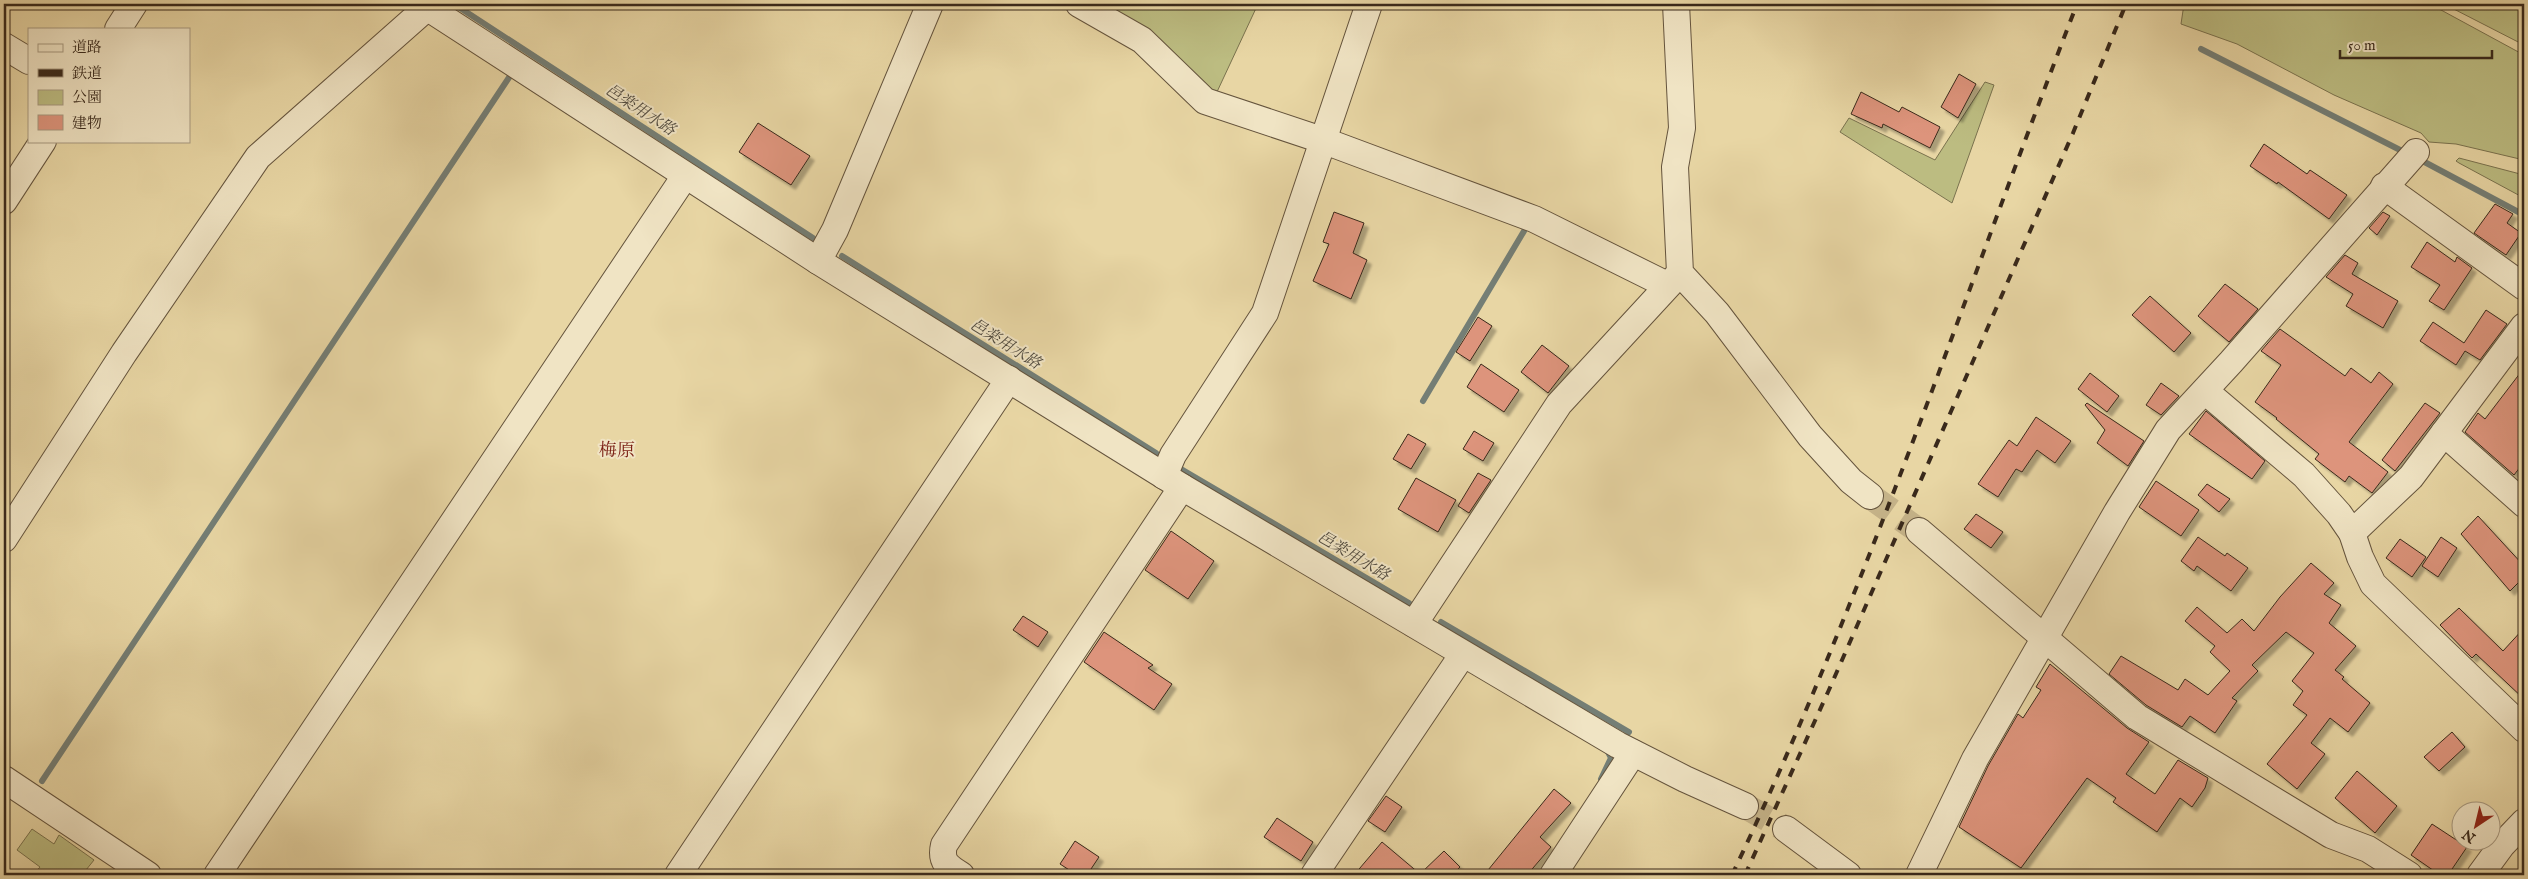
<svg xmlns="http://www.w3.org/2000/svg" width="2528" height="879" font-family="'IM FELL English','Noto Serif JP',serif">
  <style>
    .green { fill: #bcbc81; stroke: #7a724e }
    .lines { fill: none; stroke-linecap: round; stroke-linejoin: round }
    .stream { stroke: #747e75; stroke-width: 6 }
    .building { fill: #dd947c; stroke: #39291b; filter: url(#shadow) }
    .minor-tunnel { stroke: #c5b389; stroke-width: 26; stroke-dasharray: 26 13; stroke-linecap: butt }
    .minor-casing { stroke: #65543d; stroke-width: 28 }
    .minor { stroke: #f0e4c4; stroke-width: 26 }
    .rail { stroke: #39291b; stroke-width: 4; stroke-dasharray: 9 9; stroke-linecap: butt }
    .labels { text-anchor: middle; stroke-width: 4; stroke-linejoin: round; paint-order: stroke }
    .water-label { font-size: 16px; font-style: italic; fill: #524c40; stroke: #f0e4c4 }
    .quarter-label { font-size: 18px; fill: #7a1f14; stroke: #f0e4c4 }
  </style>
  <defs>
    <filter id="shadow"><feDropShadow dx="4.5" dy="4.5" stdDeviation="1" flood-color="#0004"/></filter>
  </defs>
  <rect width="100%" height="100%" fill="#e8d6a4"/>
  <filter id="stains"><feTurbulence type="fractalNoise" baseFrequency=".004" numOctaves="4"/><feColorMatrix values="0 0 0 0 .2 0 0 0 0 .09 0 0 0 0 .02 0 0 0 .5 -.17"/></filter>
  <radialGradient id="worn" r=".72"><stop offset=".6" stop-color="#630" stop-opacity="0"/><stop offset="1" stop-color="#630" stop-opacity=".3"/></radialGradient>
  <!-- green -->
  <g class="green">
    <polygon points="1100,4 1258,4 1216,94"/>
    <polygon points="2184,4 2430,4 2524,55 2524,160 2456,144 2429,142 2421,133 2334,95 2237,44 2181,24"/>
    <polygon points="2444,4 2524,4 2524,45"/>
    <polygon points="1985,82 1994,85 1952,203 1840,132 1849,118 1935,160"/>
    <polygon points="2459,158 2524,175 2524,198 2459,163 2456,161"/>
    <polygon points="32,829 54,844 59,835 94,860 82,875 33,875 40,867 17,850"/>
  </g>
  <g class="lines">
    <!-- stream -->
    <g class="stream">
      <polyline points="454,4 813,238"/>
      <polyline points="2201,49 2408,154"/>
      <polyline points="2417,158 2524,215"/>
      <polyline points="842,256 1156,453"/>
      <polyline points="1423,401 1527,226"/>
      <polyline points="1181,469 1409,603"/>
      <polyline points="1441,622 1629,732"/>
      <polyline points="1601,779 1611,758 1607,750"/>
      <polyline points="42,781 510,76"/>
    </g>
  </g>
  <!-- building -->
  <g class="building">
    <polygon points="1959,74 1976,84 1958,118 1941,107"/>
    <polygon points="1861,92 1899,112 1902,107 1940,127 1930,148 1883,124 1882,128 1851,114"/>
    <polygon points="758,123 810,156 791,185 739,152"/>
    <polygon points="2264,144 2307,174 2310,170 2347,195 2329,219 2278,182 2277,184 2250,166"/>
    <polygon points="2495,204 2513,214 2507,223 2521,233 2506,255 2474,233"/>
    <polygon points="1334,212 1364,223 1353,253 1367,260 1351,299 1313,281 1329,244 1323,242"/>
    <polygon points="2383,212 2390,216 2377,235 2369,228"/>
    <polygon points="2427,242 2455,262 2457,257 2472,268 2444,310 2429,301 2440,285 2411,267"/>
    <polygon points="2345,255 2358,263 2352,274 2398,301 2383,328 2346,306 2353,294 2326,277"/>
    <polygon points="2225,284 2258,309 2229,342 2198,316"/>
    <polygon points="2150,296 2191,333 2174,352 2132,315"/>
    <polygon points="2486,310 2507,324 2480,360 2465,351 2456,365 2420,341 2433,322 2464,343"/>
    <polygon points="1478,317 1492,326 1470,361 1456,352"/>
    <polygon points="2280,329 2345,376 2351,368 2371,383 2379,372 2393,384 2349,442 2388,472 2372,493 2349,476 2345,482 2315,459 2319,454 2276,419 2277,418 2255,402 2281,365 2261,351"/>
    <polygon points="1542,345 1569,366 1548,393 1521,372"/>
    <polygon points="1481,364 1519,390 1504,412 1467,387"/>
    <polygon points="2524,368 2524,462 2514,475 2465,432 2478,413 2485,419"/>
    <polygon points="2090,373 2119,396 2107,412 2078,389"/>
    <polygon points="2161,383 2179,396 2161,415 2146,405"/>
    <polygon points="2087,403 2144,441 2128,466 2097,443 2105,430 2085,405"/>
    <polygon points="2425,403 2440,413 2395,471 2382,460"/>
    <polygon points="2206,411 2265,461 2252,479 2189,434"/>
    <polygon points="2036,417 2071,441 2055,463 2037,450 2022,472 2016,469 1998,497 1978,484 2009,440 2017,446"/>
    <polygon points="1474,431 1494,443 1483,461 1463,449"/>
    <polygon points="1408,434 1426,444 1411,469 1393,459"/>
    <polygon points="1478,473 1491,480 1469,513 1458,506"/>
    <polygon points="1416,478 1456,500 1438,532 1398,509"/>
    <polygon points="2156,481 2199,510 2181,536 2139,507"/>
    <polygon points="2207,484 2230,499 2219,512 2198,495"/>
    <polygon points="1976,514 2003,532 1991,548 1964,529"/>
    <polygon points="2478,516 2524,566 2524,577 2510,591 2461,534"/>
    <polygon points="1171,531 1214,561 1188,599 1145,570"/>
    <polygon points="2198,537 2225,556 2227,553 2248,568 2231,591 2197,566 2194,571 2181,561"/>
    <polygon points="2441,537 2457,548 2438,577 2422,566"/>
    <polygon points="2400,539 2426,557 2412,577 2386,558"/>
    <polygon points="2311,563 2334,583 2324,594 2341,605 2329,623 2356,646 2335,670 2344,677 2342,679 2370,703 2348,732 2330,718 2311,743 2325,754 2297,789 2267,764 2307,715 2293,705 2303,691 2292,681 2314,653 2286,632 2252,665 2258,671 2232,698 2237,701 2215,733 2190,716 2182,727 2146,705 2109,674 2121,656 2178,690 2185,679 2208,695 2230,671 2210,652 2215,646 2185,621 2197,607 2227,633 2242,619 2254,631 2280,597"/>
    <polygon points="2459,608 2503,651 2524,628 2524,699 2476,654 2472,658 2440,625"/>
    <polygon points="1023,616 1048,632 1038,647 1013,630"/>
    <polygon points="1104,632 1153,665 1148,668 1172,684 1154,710 1084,662"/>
    <polygon points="2050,664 2127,728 2149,742 2126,774 2155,794 2178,760 2208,778 2205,788 2192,807 2180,798 2157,832 2113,802 2116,798 2087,778 2021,868 1959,827 1988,766 2018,714 2023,718 2041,690 2036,687"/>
    <polygon points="2452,732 2465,747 2439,771 2424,757"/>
    <polygon points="2357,771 2397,806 2375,833 2335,798"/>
    <polygon points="1554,789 1571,803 1540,837 1551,847 1527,875 1484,875"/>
    <polygon points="1386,796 1402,807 1385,832 1368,821"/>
    <polygon points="1277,818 1313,842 1301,861 1264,837"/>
    <polygon points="2432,824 2467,847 2448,875 2440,875 2411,855"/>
    <polygon points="1075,841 1099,857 1087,875 1077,875 1060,864"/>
    <polygon points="1382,842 1420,874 1444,851 1460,867 1452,875 1354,875"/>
  </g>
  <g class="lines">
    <!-- minor-tunnel -->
    <g class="minor-tunnel">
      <polyline points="1870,496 1919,531"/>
      <polyline points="1745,806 1786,829"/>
    </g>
    <!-- minor casing -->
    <g class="minor-casing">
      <g id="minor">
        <polyline points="422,4 818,261 1182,487 1618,745 1685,779 1745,806"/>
        <polyline points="1079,4 1142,40 1205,101 1322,140 1534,219 1667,285"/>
        <polyline points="1676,4 1682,128 1675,167 1680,273 1717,313 1810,436 1851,481 1870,496"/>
        <polyline points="118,29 134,4"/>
        <polyline points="4,46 29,61"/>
        <polyline points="2384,186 2524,287"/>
        <polyline points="4,201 43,141"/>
        <polyline points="818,261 835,230 930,4"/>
        <polyline points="2205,391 2304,475 2339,514 2352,533 2360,557 2373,584 2524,729"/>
        <polyline points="2444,433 2524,504"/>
        <polyline points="1164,476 1173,455 1265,313 1369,4"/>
        <polyline points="1919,531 2137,717 2331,835 2368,849 2409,875"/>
        <polyline points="2352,533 2411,477 2524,326"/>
        <polyline points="4,539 124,353 258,157 431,4"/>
        <polyline points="1414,624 1559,404 1678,275"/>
        <polyline points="4,779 148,875"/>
        <polyline points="1786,829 1848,875"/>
        <polyline points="217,875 685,176"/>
        <polyline points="678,875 1009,379"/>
        <path d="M961,875C948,867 940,862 944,845L1182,487"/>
        <polyline points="1314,875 1463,654"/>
        <polyline points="1553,875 1633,753"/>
        <polyline points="1919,875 1975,759 2117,512 2168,430 2231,362 2416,152"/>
        <polyline points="2480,875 2502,845 2524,822"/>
      </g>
    </g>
    <!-- minor -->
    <use href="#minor" class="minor"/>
    <!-- rail -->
    <g class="rail">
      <path d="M1732,875C1866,593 1964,295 2077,4"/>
      <polyline points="1745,875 1828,692 2073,133 2126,4"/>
    </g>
  </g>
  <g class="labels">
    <!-- water labels -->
    <g class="water-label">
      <text transform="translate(641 109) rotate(33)" y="6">邑楽用水路</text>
      <text transform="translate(1006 343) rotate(32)" y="6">邑楽用水路</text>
      <text transform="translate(1354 555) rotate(31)" y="6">邑楽用水路</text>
    </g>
    <!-- quarter labels -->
    <g class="quarter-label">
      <text x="617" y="456">梅原</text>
    </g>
  </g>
  <!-- margin -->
  <rect width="2528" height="879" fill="none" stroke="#e8d6a4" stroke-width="20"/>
  <rect x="5" y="5" width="2518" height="869" fill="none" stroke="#39291b" stroke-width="2.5"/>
  <rect x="10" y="10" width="2508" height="859" fill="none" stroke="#39291b"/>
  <!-- legend -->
  <rect x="28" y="28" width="162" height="115" fill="#f0e4c4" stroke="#a79980"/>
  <rect x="38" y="44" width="25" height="8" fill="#f0e4c4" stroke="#a79980"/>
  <text x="72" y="52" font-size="15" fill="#39291b">道路</text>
  <rect x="38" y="69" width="25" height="8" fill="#39291b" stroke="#a79980"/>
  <text x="72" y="78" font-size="15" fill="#39291b">鉄道</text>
  <rect x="38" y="90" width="25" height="15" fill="#bcbc81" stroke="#a79980"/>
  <text x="72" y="102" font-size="15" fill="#39291b">公園</text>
  <rect x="38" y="115" width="25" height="15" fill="#dd947c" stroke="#a79980"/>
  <text x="72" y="128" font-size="15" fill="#39291b">建物</text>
  <!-- north arrow -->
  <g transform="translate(2476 826) rotate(215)"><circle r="24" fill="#f0e4c4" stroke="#a79980"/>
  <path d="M0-4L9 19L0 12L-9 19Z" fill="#8f2418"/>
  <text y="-8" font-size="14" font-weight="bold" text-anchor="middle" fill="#39291b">N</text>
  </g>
  <!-- scale -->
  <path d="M2340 50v8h152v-8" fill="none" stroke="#39291b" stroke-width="2.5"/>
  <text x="2348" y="50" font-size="15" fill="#39291b" stroke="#f0e4c4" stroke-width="4" paint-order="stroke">50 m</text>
  <rect width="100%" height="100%" filter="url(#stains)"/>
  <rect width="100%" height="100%" fill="url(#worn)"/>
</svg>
